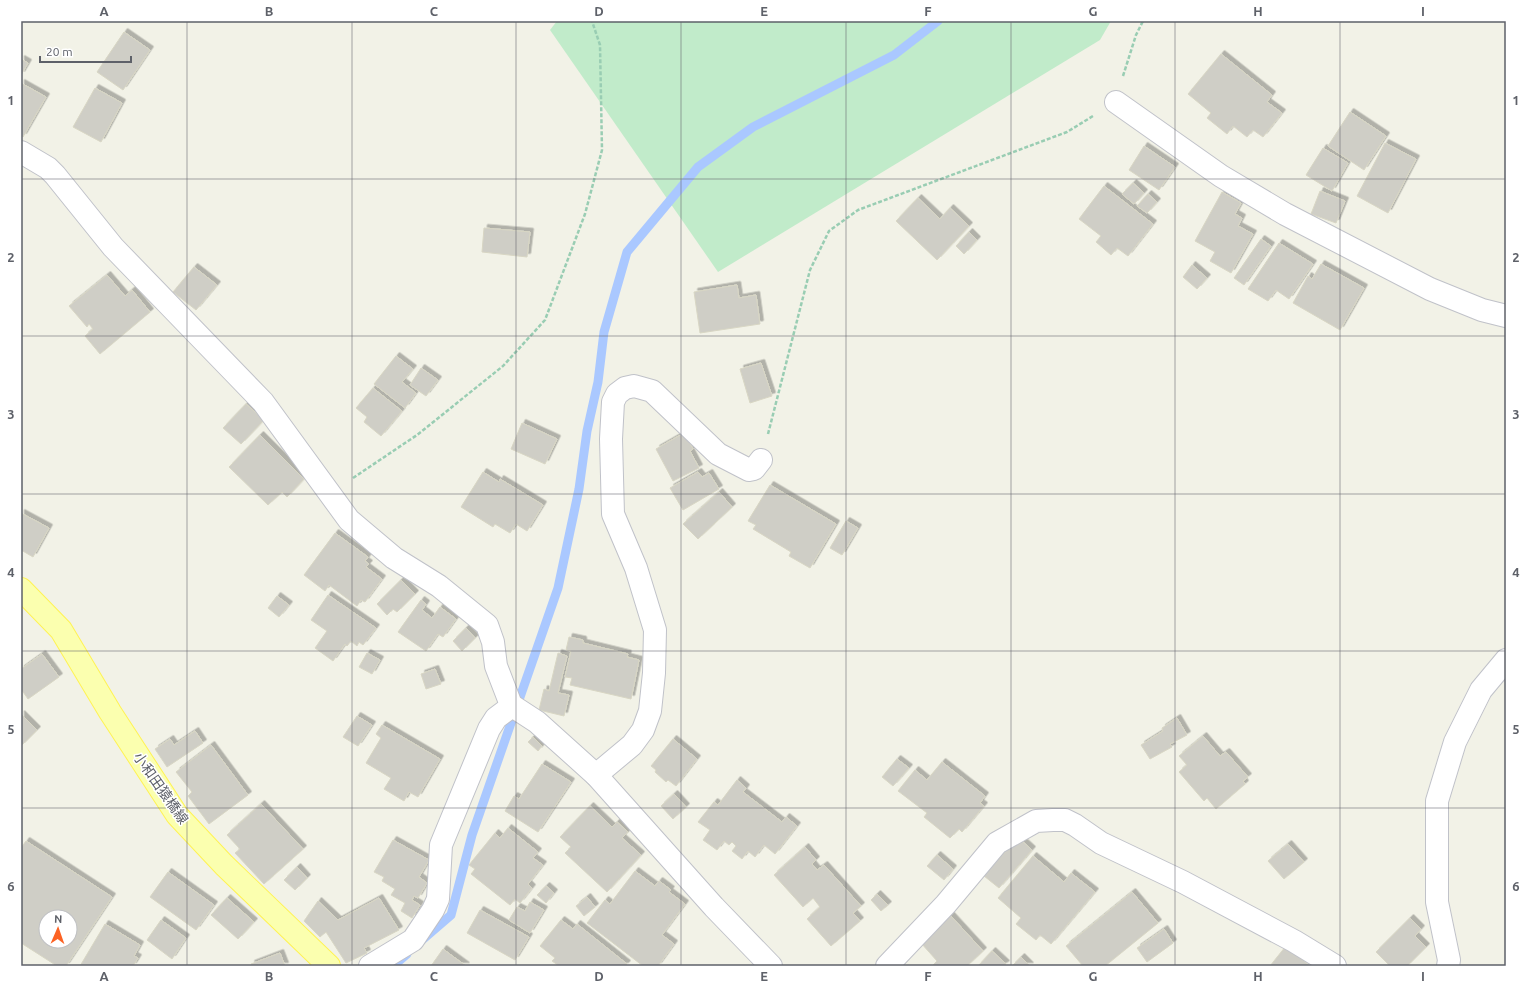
<svg xmlns="http://www.w3.org/2000/svg" width="1527" height="987" font-family="Ubuntu,'Noto Sans JP',sans-serif">
  <style>
    .green { fill: #c1ebca }
    .lines { fill: none; stroke-linecap: round; stroke-linejoin: round }
    .stream { stroke: #aac8ff; stroke-width: 9 }
    .building { fill: #cfcec6; stroke: #d8d6c4; fill-rule: evenodd; filter: url(#shadow) }
    .minor-casing { stroke: #c0c2c9; stroke-width: 24 }
    .major-casing { stroke: #fff353; stroke-width: 24 }
    .path { stroke: #99cdb3; stroke-width: 2.5; stroke-dasharray: 4 2; stroke-linecap: butt }
    .minor { stroke: #fff; stroke-width: 22 }
    .major { stroke: #fbffaf; stroke-width: 22 }
    .grid { fill: none; stroke: #5e6169; stroke-width: 1; stroke-opacity: 0.55 }
    .labels { text-anchor: middle; stroke-width: 3; stroke-linejoin: round; paint-order: stroke }
    .street-label { font-size: 14px; fill: #5e6169; stroke: #fff }
    .neatline { fill: none; stroke: #5e6169; stroke-width: 1.5 }
    .grid-label { font-size: 13px; text-anchor: middle; font-weight: bold; fill: #5e6169 }
  </style>
  <defs>
    <filter id="shadow"><feDropShadow dx="3.5" dy="-3.5" stdDeviation="0" flood-color="#0004"/></filter>
  </defs>
  <rect width="100%" height="100%" fill="#f2f2e7"/>
  <!-- green -->
  <polygon class="green" points="557,21 1111,21 1100,40 718,272 550,30"/>
  <g class="lines">
    <!-- stream -->
    <g class="stream">
      <polyline points="422,940 451,915 472,835 558,588 579,489 587,431 598,382 604,332 627,252 698,167 753,127 894,55 938,21"/>
      <polyline points="393,966 407,954"/>
    </g>
  </g>
  <!-- building -->
  <g class="building">
    <polygon points="124,32 150,50 123,90 97,72"/>
    <polygon points="1221,54 1272,95 1267,102 1282,113 1263,137 1253,130 1247,137 1233,126 1227,134 1207,118 1211,113 1188,94"/>
    <polygon points="21,59 28,63 21,75"/>
    <polygon points="21,83 46,97 23,137 21,136"/>
    <polygon points="95,88 122,103 101,142 73,127"/>
    <polygon points="1350,112 1386,136 1364,170 1328,146"/>
    <polygon points="1385,143 1416,159 1388,213 1357,196"/>
    <polygon points="1144,146 1175,167 1159,190 1129,170"/>
    <polygon points="1323,148 1348,163 1332,191 1306,175"/>
    <polygon points="1133,183 1144,193 1134,204 1122,194"/>
    <polygon points="1104,186 1153,224 1128,256 1117,248 1111,255 1096,242 1101,236 1079,219"/>
    <polygon points="1320,191 1345,201 1336,223 1311,214"/>
    <polygon points="1222,192 1241,203 1235,214 1242,218 1238,226 1253,234 1231,273 1210,261 1215,252 1195,241"/>
    <polygon points="1148,194 1157,202 1147,213 1137,206"/>
    <polygon points="918,198 940,219 950,208 969,226 937,260 896,221"/>
    <polygon points="484,228 530,232 527,257 482,252"/>
    <polygon points="969,232 977,240 964,254 956,246"/>
    <polygon points="1261,239 1271,246 1244,285 1234,278"/>
    <polygon points="1279,243 1313,264 1289,299 1276,290 1268,301 1248,289"/>
    <polygon points="1321,264 1364,288 1340,330 1293,303 1308,276 1312,279"/>
    <polygon points="1192,265 1207,278 1197,289 1183,277"/>
    <polygon points="194,267 217,285 196,310 173,292"/>
    <polygon points="107,275 125,296 132,290 150,312 100,354 85,336 93,329 89,324 87,327 69,306"/>
    <polygon points="737,285 739,298 756,295 760,324 700,333 694,292"/>
    <polygon points="396,356 413,369 402,382 416,393 405,408 374,384"/>
    <polygon points="761,363 772,396 750,403 740,369"/>
    <polygon points="421,368 438,380 426,396 410,385"/>
    <polygon points="373,388 402,411 381,436 364,422 367,417 356,408"/>
    <polygon points="246,404 264,420 241,444 223,428"/>
    <polygon points="522,423 557,439 545,464 511,449"/>
    <polygon points="684,433 693,449 690,451 699,468 673,481 656,449"/>
    <polygon points="260,435 304,479 287,497 282,492 268,505 229,467"/>
    <polygon points="483,472 499,482 500,479 543,505 527,531 516,524 510,533 495,524 493,527 461,507"/>
    <polygon points="698,472 702,477 709,473 719,489 683,510 670,488"/>
    <polygon points="770,485 836,524 810,568 789,556 791,552 753,529 756,525 748,521"/>
    <polygon points="719,492 732,507 698,539 683,524"/>
    <polygon points="21,513 49,528 33,557 21,550"/>
    <polygon points="846,521 858,528 842,555 830,548"/>
    <polygon points="335,533 368,557 365,561 369,564 366,567 382,579 365,602 361,600 357,606 329,585 325,591 304,575"/>
    <polygon points="401,580 415,594 397,612 393,609 387,615 377,604"/>
    <polygon points="328,595 376,628 363,645 359,642 357,646 351,641 347,646 345,644 333,661 315,648 327,631 311,620"/>
    <polygon points="277,596 289,605 279,617 268,608"/>
    <polygon points="421,600 426,604 422,610 432,618 440,607 456,619 443,637 438,634 426,651 398,632"/>
    <polygon points="466,628 475,638 462,651 453,641"/>
    <polygon points="569,637 583,640 583,643 628,654 627,657 639,660 631,699 570,685 572,678 565,677 571,651 566,650"/>
    <polygon points="367,653 380,660 372,674 359,667"/>
    <polygon points="558,653 567,656 558,693 569,695 564,716 539,710 544,689 549,691"/>
    <polygon points="42,654 59,677 28,699 21,689 21,669"/>
    <polygon points="435,669 441,684 426,689 421,674"/>
    <polygon points="21,714 37,730 21,746"/>
    <polygon points="357,716 372,725 358,746 343,737"/>
    <polygon points="1177,718 1187,735 1170,744 1172,747 1150,759 1141,745 1163,731 1162,728"/>
    <polygon points="382,725 440,759 418,797 409,792 404,801 384,789 391,778 366,763 381,738 376,734"/>
    <polygon points="195,731 203,743 167,767 155,749 170,739 174,745"/>
    <polygon points="1203,736 1220,756 1226,752 1248,777 1243,781 1245,784 1216,809 1207,798 1204,801 1179,772 1187,765 1179,756"/>
    <polygon points="533,737 542,746 538,751 528,742"/>
    <polygon points="673,739 697,759 676,786 668,780 666,782 655,772 656,770 651,766"/>
    <polygon points="211,745 248,795 209,824 188,796 192,792 176,772"/>
    <polygon points="897,759 909,768 893,786 882,777"/>
    <polygon points="942,762 985,796 980,803 984,806 962,832 959,829 950,838 924,817 927,813 898,791 915,770 927,780"/>
    <polygon points="542,764 571,782 538,832 505,811 514,796 519,799"/>
    <polygon points="737,780 746,788 743,792 782,822 786,817 797,826 775,854 764,845 755,857 748,851 742,859 732,851 736,846 732,842 729,845 724,841 717,850 703,840 710,830 698,822 714,802 718,805"/>
    <polygon points="674,794 686,807 673,819 661,806"/>
    <polygon points="261,804 303,849 264,884 235,853 240,849 227,835"/>
    <polygon points="590,806 612,827 617,822 628,832 622,838 641,855 607,892 565,853 571,847 560,837"/>
    <polygon points="508,828 538,852 533,858 543,865 528,884 532,888 520,903 515,899 510,905 471,874 475,869 469,865 495,833 500,838"/>
    <polygon points="393,840 429,860 419,877 427,883 418,898 414,896 412,900 420,905 412,918 401,911 405,903 391,895 395,889 382,881 384,877 374,872"/>
    <polygon points="1021,840 1032,850 999,888 984,876 1003,854"/>
    <path d="M26,841L112,897L66,966H57L21,943V848ZM46,917H70V941H46Z"/>
    <polygon points="1288,844 1304,862 1284,879 1268,861"/>
    <polygon points="805,847 816,860 812,864 817,870 824,865 861,906 853,913 860,921 831,946 807,919 820,907 813,898 803,907 774,875"/>
    <polygon points="937,855 953,869 944,880 927,866"/>
    <polygon points="1033,856 1064,882 1071,873 1095,892 1051,944 1040,935 1036,940 1016,924 1021,918 998,898"/>
    <polygon points="297,867 307,878 295,890 284,880"/>
    <polygon points="635,871 655,886 659,881 671,890 669,892 685,904 662,935 674,944 658,966 643,966 587,923 605,900 610,904"/>
    <polygon points="168,872 214,905 196,930 150,897"/>
    <polygon points="546,886 554,893 546,903 537,895"/>
    <polygon points="1132,892 1158,923 1105,966 1083,966 1066,946"/>
    <polygon points="877,894 888,905 881,911 871,900"/>
    <polygon points="587,897 595,907 584,916 576,906"/>
    <polygon points="227,898 254,922 238,939 211,915"/>
    <polygon points="379,898 399,930 364,948 367,953 346,963 326,932 320,937 304,921 318,901 338,920"/>
    <polygon points="530,902 544,910 530,933 509,920 517,907 525,911"/>
    <polygon points="480,910 529,937 515,960 467,933"/>
    <polygon points="950,915 983,951 967,966 934,966 933,965 937,961 921,943"/>
    <polygon points="1410,918 1421,929 1415,936 1426,947 1407,966 1390,966 1376,952"/>
    <polygon points="161,920 186,938 172,959 147,940"/>
    <polygon points="561,920 573,929 577,924 627,964 625,966 559,966 552,961 555,958 540,946"/>
    <polygon points="105,924 140,945 134,956 138,958 133,966 80,966"/>
    <polygon points="1164,929 1173,943 1147,962 1137,948"/>
    <polygon points="1286,946 1310,966 1270,966"/>
    <polygon points="443,949 466,966 431,966"/>
    <polygon points="992,951 1006,964 1003,966 978,966"/>
    <polygon points="280,953 285,966 252,966 251,964"/>
    <polygon points="1021,957 1030,966 1012,966"/>
  </g>
  <g class="lines">
    <!-- minor casing -->
    <g class="minor-casing">
      <g id="minor">
        <polyline points="1116,102 1221,176 1285,214 1430,289 1482,310 1506,316"/>
        <polyline points="21,152 48,168 55,175 113,247 263,402 349,520 394,558 439,586 487,625 493,642 496,666 511,705 537,722 596,775 714,907 771,966"/>
        <polyline points="596,775 632,745 643,730 650,711 654,673 655,630 636,568 613,514 611,439 613,402 617,394 625,388 634,386 652,391 718,454 749,470 754,469 761,460"/>
        <polyline points="370,966 413,940 433,910 438,899 441,845 489,729 496,718 512,706"/>
        <polyline points="887,966 946,904 997,843 1036,821 1053,820 1065,820 1075,825 1101,843 1183,882 1294,941 1335,966"/>
        <polyline points="1448,966 1449,960 1437,902 1437,801 1455,742 1481,690 1506,660"/>
      </g>
    </g>
    <!-- major casing -->
    <g class="major-casing">
      <polyline id="major" points="21,589 61,630 110,712 177,815 224,865 329,966"/>
    </g>
    <!-- path -->
    <g class="path">
      <polyline points="1123,76 1136,35 1143,21"/>
      <polyline points="768,434 810,270 829,231 858,210 1067,132 1093,116"/>
      <polyline points="353,478 417,435 503,366 545,320 585,214 602,150 600,45 592,21"/>
    </g>
    <!-- minor -->
    <use href="#minor" class="minor"/>
    <!-- major -->
    <use href="#major" class="major"/>
  </g>
  <!-- grid -->
  <path class="grid" d="M187,21V966M352,21V966M516,21V966M681,21V966M846,21V966M1011,21V966M1175,21V966M1340,21V966M21,179H1506M21,336H1506M21,494H1506M21,651H1506M21,808H1506"/>
  <g class="labels">
    <!-- street labels -->
    <g class="street-label">
      <text transform="translate(161 788) rotate(55)" y="5">小和田猿橋線</text>
    </g>
  </g>
  <!-- border -->
  <rect width="1527" height="987" fill="none" stroke="#ffffff" stroke-width="44"/>
  <!-- north arrow -->
  <g transform="translate(58 929) rotate(2)"><circle r="19" fill="#ffffff" stroke="#bfc0c3"/>
  <path d="M0-3L7 15L0 10L-7 15Z" fill="#fc6223"/>
  <text y="-6" font-size="11" font-weight="bold" text-anchor="middle" fill="#5e6169">N</text>
  </g>
  <!-- scale -->
  <path d="M40 56v6h91v-6" fill="none" stroke="#5e6169" stroke-width="2"/>
  <text x="46" y="56" font-size="12" fill="#5e6169" stroke="#ffffff" stroke-width="3" paint-order="stroke">20 m</text>
  <rect x="22" y="22" width="1483" height="943" class="neatline"/>
  <g class="grid-label">
    <text x="104" y="16">A</text>
    <text x="269" y="16">B</text>
    <text x="434" y="16">C</text>
    <text x="599" y="16">D</text>
    <text x="764" y="16">E</text>
    <text x="928" y="16">F</text>
    <text x="1093" y="16">G</text>
    <text x="1258" y="16">H</text>
    <text x="1423" y="16">I</text>
    <text x="11" y="105">1</text>
    <text x="1516" y="105">1</text>
    <text x="11" y="262">2</text>
    <text x="1516" y="262">2</text>
    <text x="11" y="419">3</text>
    <text x="1516" y="419">3</text>
    <text x="11" y="577">4</text>
    <text x="1516" y="577">4</text>
    <text x="11" y="734">5</text>
    <text x="1516" y="734">5</text>
    <text x="11" y="891">6</text>
    <text x="1516" y="891">6</text>
    <text x="104" y="981">A</text>
    <text x="269" y="981">B</text>
    <text x="434" y="981">C</text>
    <text x="599" y="981">D</text>
    <text x="764" y="981">E</text>
    <text x="928" y="981">F</text>
    <text x="1093" y="981">G</text>
    <text x="1258" y="981">H</text>
    <text x="1423" y="981">I</text>
  </g>
</svg>
